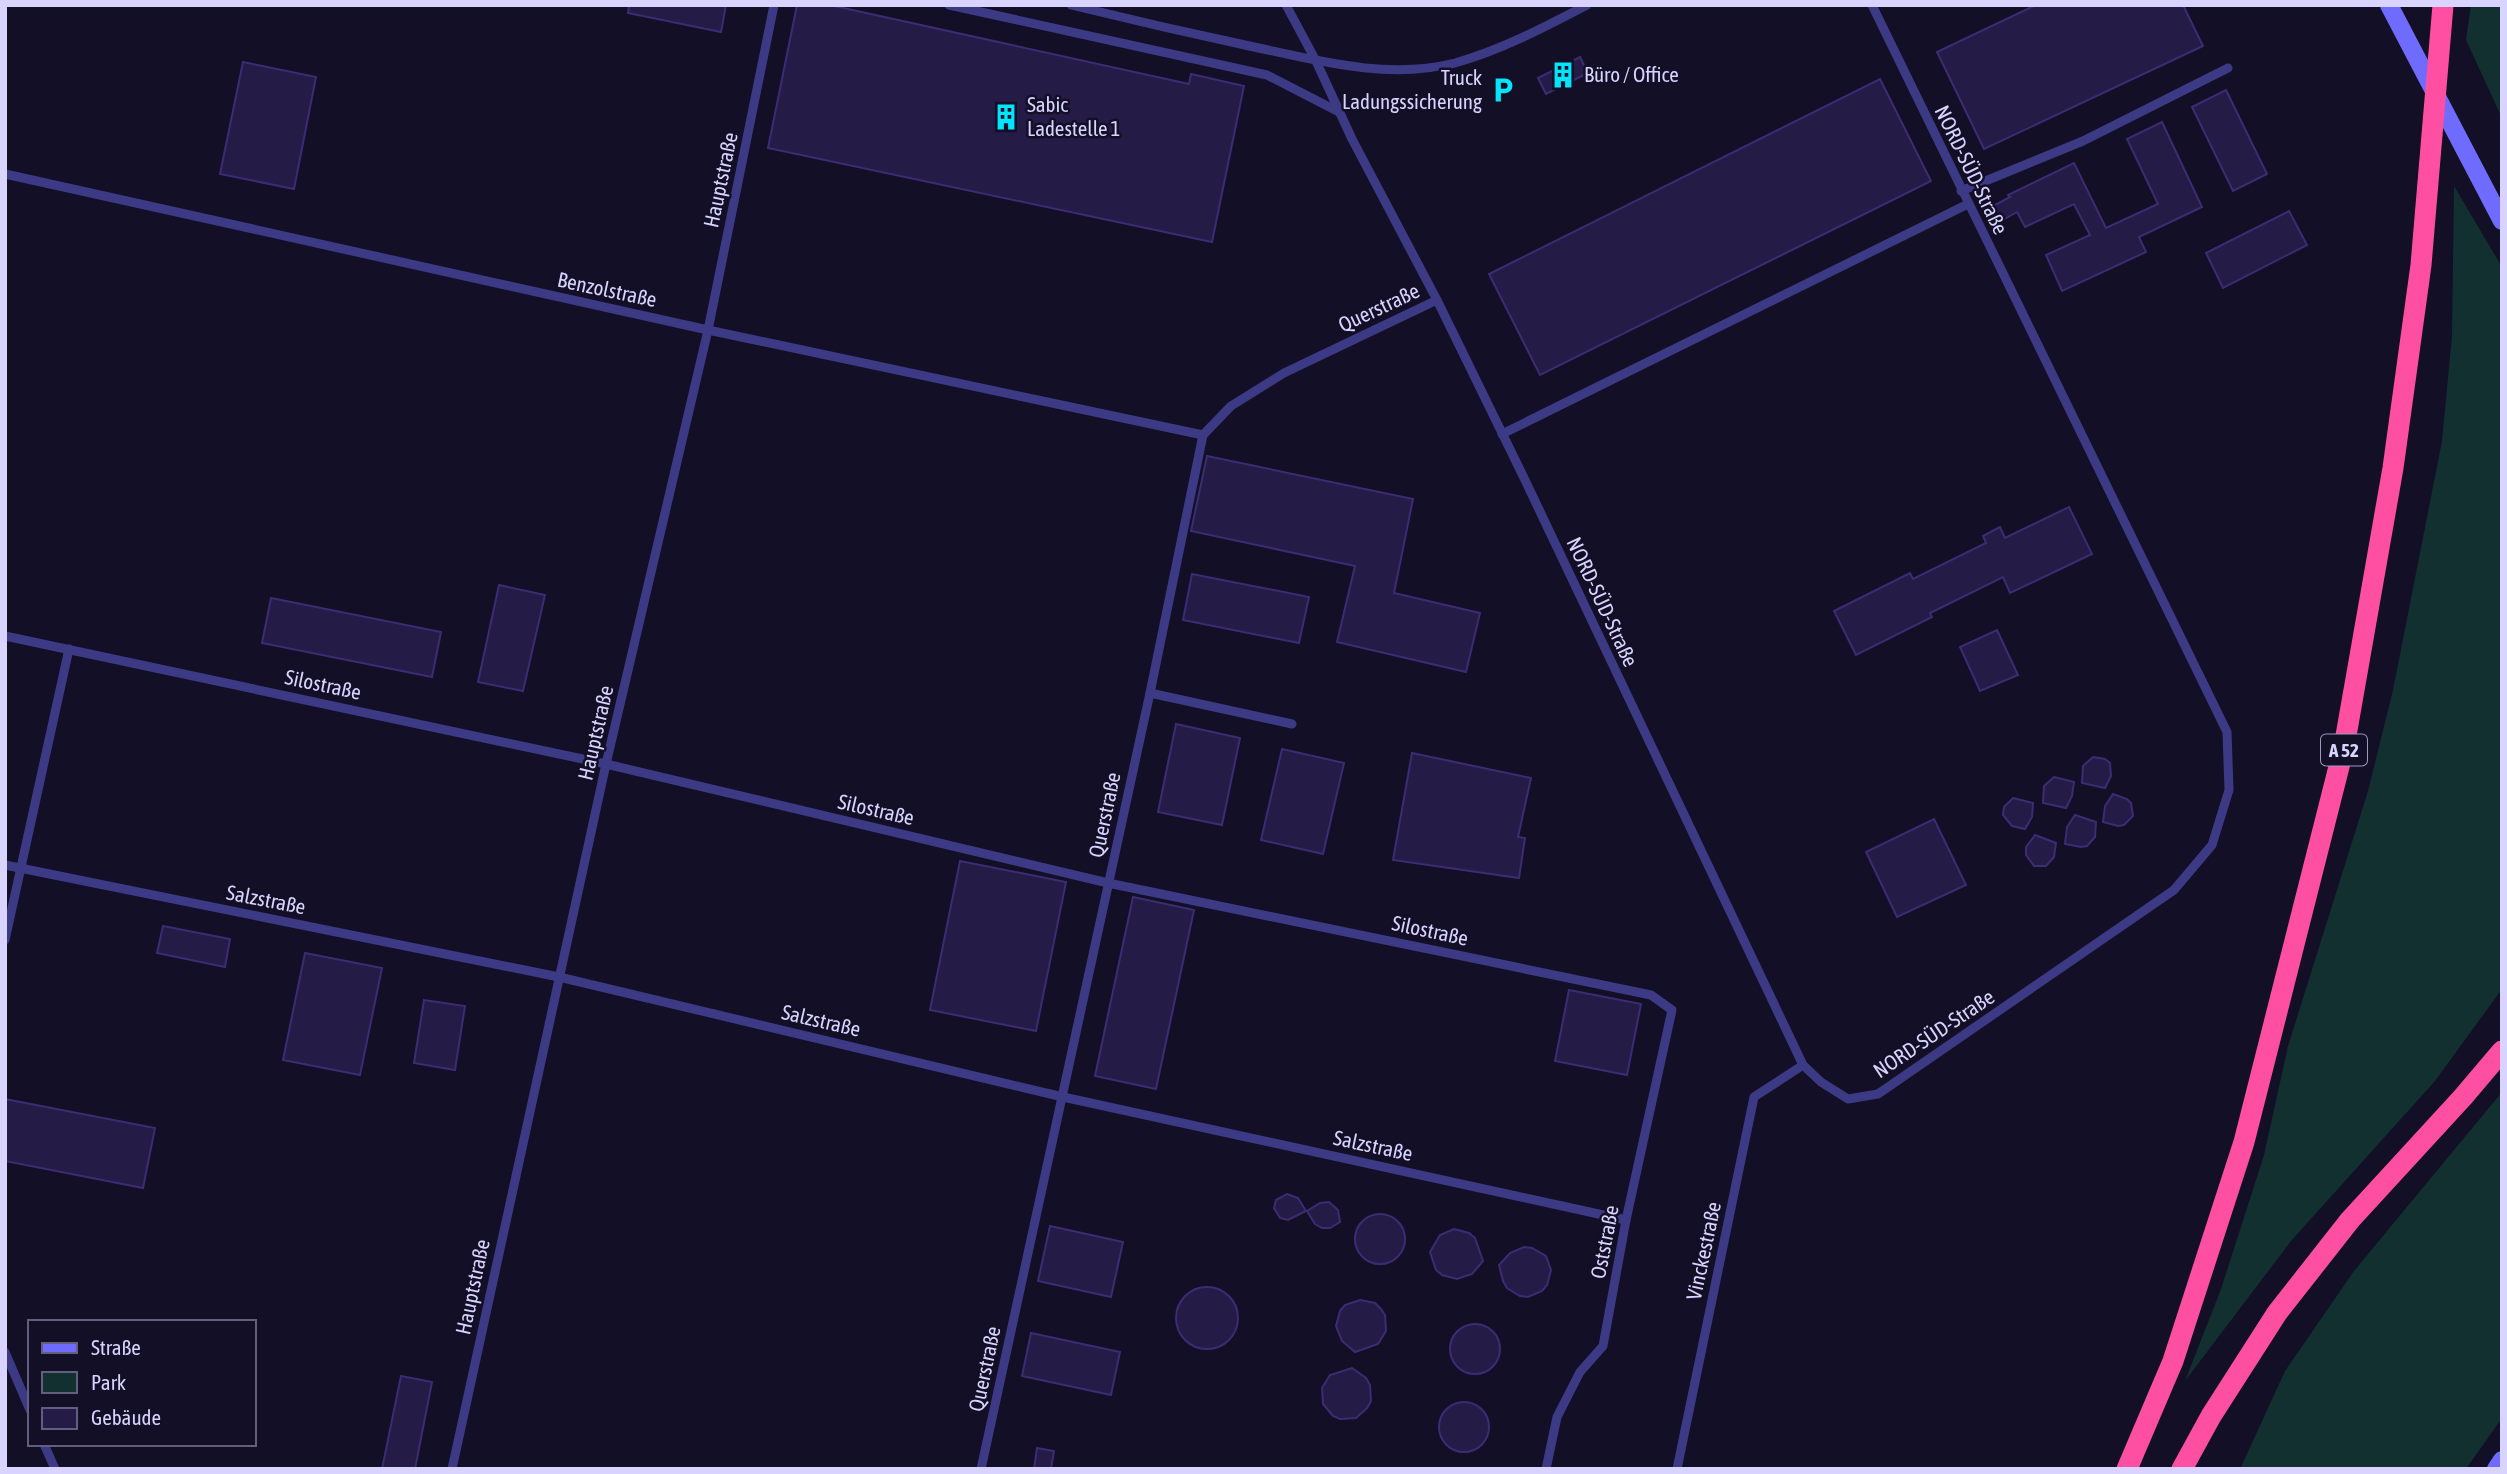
<svg xmlns="http://www.w3.org/2000/svg" width="2507" height="1474" font-family="'Asap Condensed',sans-serif">
  <style>
    .green { fill: #12302f }
    .building { fill: #241b47; stroke: #3b2d73; stroke-width: 2 }
    .lines { fill: none; stroke-linecap: round; stroke-linejoin: round }
    .lane { stroke: #3d3a85; stroke-width: 9 }
    .secondary { stroke: #6f6bff; stroke-width: 18 }
    .highway { stroke: #ff4fa3; stroke-width: 21 }
    .labels { text-anchor: middle; stroke-width: 5; stroke-linejoin: round; paint-order: stroke }
    .shield { fill: #130f26; stroke: #9e99be; stroke-width: 2 }
    .shield-label { font-size: 19px; font-weight: bold; fill: #d9d4ff }
    .poi-label { font-size: 21px; fill: #d9d4ff; stroke: #130f26; text-anchor: start }
    .street-label { font-size: 21px; fill: #d9d4ff; stroke: #130f26 }
  </style>
  <rect width="100%" height="100%" fill="#130f26"/>
  <!-- green -->
  <g class="green">
    <polygon points="2471,5 2502,5 2502,118 2466,40"/>
    <polygon points="2454,186 2502,267 2502,989 2435,1081 2291,1241 2185,1381 2221,1289 2264,1155 2288,1046 2368,791 2393,690 2442,441 2452,336"/>
    <polygon points="2502,1092 2502,1418 2466,1469 2240,1469 2285,1371 2354,1271"/>
  </g>
  <!-- building -->
  <g class="building">
    <polygon points="629,5 726,5 721,32 628,13"/>
    <polygon points="797,5 830,5 1189,84 1191,74 1244,86 1212,242 768,148"/>
    <polygon points="2036,5 2183,5 2203,46 1984,149 1937,52"/>
    <polygon points="1580,57 1588,73 1546,94 1538,78"/>
    <polygon points="243,62 316,77 294,189 220,174"/>
    <polygon points="1880,79 1931,181 1540,375 1489,274"/>
    <polygon points="2226,90 2267,174 2233,191 2192,107"/>
    <polygon points="2162,122 2202,207 2139,237 2146,252 2062,291 2046,255 2090,235 2074,204 2025,227 2017,212 2001,221 1993,206 2010,197 2008,195 2074,163 2106,228 2158,204 2127,139"/>
    <polygon points="2289,211 2307,245 2223,288 2206,253"/>
    <polygon points="1207,456 1413,499 1394,593 1480,613 1466,672 1337,642 1355,566 1191,531"/>
    <polygon points="2069,507 2092,554 2010,593 2003,577 1930,613 1932,617 1856,655 1834,611 1910,573 1913,579 1986,543 1983,536 2000,527 2005,538"/>
    <polygon points="1192,574 1309,597 1299,643 1183,620"/>
    <polygon points="499,585 545,595 523,691 478,682"/>
    <polygon points="271,598 441,632 432,677 262,643"/>
    <polygon points="1997,630 2018,675 1980,691 1960,647"/>
    <polygon points="1176,724 1240,738 1222,825 1158,812"/>
    <polygon points="1282,749 1344,763 1323,854 1261,840"/>
    <polygon points="1412,753 1531,778 1518,837 1525,838 1519,878 1393,860"/>
    <polygon points="2093,757 2105,759 2110,763 2111,776 2105,788 2082,783 2083,766"/>
    <polygon points="2054,777 2074,782 2072,796 2066,808 2043,803 2044,786"/>
    <polygon points="2113,794 2127,799 2131,803 2133,816 2124,825 2118,826 2103,822 2105,806"/>
    <polygon points="2013,798 2033,803 2032,817 2025,829 2012,826 2003,815 2004,807"/>
    <polygon points="2075,815 2096,822 2095,837 2087,846 2081,847 2065,844 2067,827"/>
    <polygon points="1934,819 1966,885 1897,917 1866,852"/>
    <polygon points="2035,835 2056,843 2054,857 2046,866 2034,866 2026,855 2026,847"/>
    <polygon points="960,861 1066,882 1036,1031 930,1010"/>
    <polygon points="1133,897 1194,910 1156,1089 1095,1076"/>
    <polygon points="163,926 230,939 225,967 157,953"/>
    <polygon points="305,953 382,968 360,1075 283,1060"/>
    <polygon points="1569,990 1641,1004 1627,1075 1555,1061"/>
    <polygon points="424,1000 465,1006 455,1070 414,1063"/>
    <polygon points="5,1099 155,1128 143,1188 5,1161"/>
    <polygon points="1287,1194 1298,1198 1306,1211 1288,1220 1280,1218 1274,1208 1276,1200"/>
    <polygon points="1329,1202 1338,1210 1340,1222 1330,1228 1322,1228 1315,1224 1307,1211 1320,1203"/>
    <circle cx="1380" cy="1239" r="25"/>
    <polygon points="1050,1226 1123,1242 1111,1297 1038,1281"/>
    <polygon points="1454,1229 1469,1233 1475,1238 1483,1261 1472,1274 1457,1279 1442,1275 1436,1270 1430,1252 1440,1235"/>
    <polygon points="1524,1247 1532,1248 1546,1256 1551,1270 1547,1285 1542,1291 1528,1297 1520,1296 1507,1288 1503,1281 1499,1265 1510,1253"/>
    <circle cx="1207" cy="1318" r="31"/>
    <polygon points="1360,1300 1375,1303 1381,1309 1385,1315 1386,1331 1378,1344 1355,1352 1342,1341 1336,1326 1340,1311 1345,1305"/>
    <circle cx="1475" cy="1349" r="25"/>
    <polygon points="1031,1333 1120,1352 1111,1395 1022,1376"/>
    <polygon points="1352,1368 1366,1378 1370,1385 1371,1401 1367,1408 1356,1418 1340,1419 1333,1416 1323,1404 1322,1388 1330,1375"/>
    <polygon points="401,1376 432,1382 415,1469 382,1469"/>
    <circle cx="1464" cy="1427" r="25"/>
    <polygon points="1037,1448 1054,1451 1051,1469 1034,1469"/>
  </g>
  <g class="lines">
    <!-- lane -->
    <g class="lane">
      <polyline points="949,5 1267,75 1339,112"/>
      <path d="M1071,5C1132,20 1193,34 1254,47C1319,61 1388,80 1455,63C1501,50 1545,27 1587,5"/>
      <polyline points="1286,5 1316,61 1352,139 1437,300 1525,480 1803,1065 1821,1082 1848,1099 1878,1094 2174,890 2212,845 2229,790 2227,732 1872,5"/>
      <polyline points="5,174 708,330 1203,435"/>
      <polyline points="1961,191 2083,141 2228,68"/>
      <polyline points="1502,434 1968,204"/>
      <polyline points="5,636 606,764 1108,883 1651,995 1672,1010 1626,1220 1603,1346 1580,1372 1557,1417 1546,1469"/>
      <polyline points="1150,693 1292,724"/>
      <polyline points="5,865 559,977 1063,1097 1626,1220"/>
      <polyline points="5,940 69,649"/>
      <polyline points="5,1352 30,1410"/>
      <polyline points="44,1444 55,1469"/>
      <polyline points="452,1469 606,764 708,330 774,5"/>
      <polyline points="981,1469 1150,693 1203,435 1231,406 1284,373 1437,300"/>
      <polyline points="1677,1469 1754,1097 1803,1065"/>
    </g>
    <!-- secondary -->
    <g class="secondary">
      <polyline points="2389,5 2502,221"/>
      <polyline points="2496,1469 2502,1460"/>
    </g>
    <!-- highway -->
    <g class="highway">
      <polyline points="2127,1469 2173,1361 2244,1142 2344,747 2393,468 2421,265 2443,5"/>
      <polyline points="2182,1469 2211,1416 2277,1313 2350,1220 2463,1097 2502,1051"/>
    </g>
  </g>
  <!-- icons -->
  <defs>
    <g id="building-bare" transform="scale(2.1)"><path d="M-4-6H4V6H1V3H-1V6H-4ZM-2.5-4.3h1.7v1.8h-1.7ZM.8-4.3h1.7v1.8H.8ZM-2.5-1h1.7V.8h-1.7ZM.8-1h1.7V.8H.8Z" fill="#00e5ff" stroke="#130f26" stroke-width="2.5" paint-order="stroke"/></g>
    <g id="parking-bare" transform="scale(2.1)"><path d="M-3.5-5.5H1a3.5 3.5 0 0 1 0 7H-1V5.5H-3.5ZM-1-3.4V-.6H.8a1.4 1.4 0 0 0 0-2.8Z" fill="#00e5ff" stroke="#130f26" stroke-width="2.5" paint-order="stroke"/></g>
  </defs>
  <g fill-rule="evenodd">
    <use href="#building-bare" x="1563" y="75"/>
    <use href="#parking-bare" x="1503" y="90"/>
    <use href="#building-bare" x="1006" y="117"/>
  </g>
  <g class="labels">
    <!-- shield labels -->
    <rect class="shield" x="2321" y="734.5" width="46" height="31" rx="5"/>
    <g class="shield-label">
      <text x="2344" y="757">A 52</text>
    </g>
    <!-- poi labels -->
    <g class="poi-label">
      <text x="1584" y="82">Büro / Office</text>
      <text x="1482" y="85" text-anchor="end">Truck<tspan x="1482" dy="24">Ladungssicherung</tspan></text>
      <text x="1027" y="112">Sabic<tspan x="1027" dy="24">Ladestelle 1</tspan></text>
    </g>
    <!-- street labels -->
    <g class="street-label">
      <text transform="translate(1971 170) rotate(64)" y="7">NORD-SÜD-Straße</text>
      <text transform="translate(721 180) rotate(-78)" y="7">Hauptstraße</text>
      <text transform="translate(607 290) rotate(12)" y="7">Benzolstraße</text>
      <text transform="translate(1379 308) rotate(-25)" y="7">Querstraße</text>
      <text transform="translate(1602 602) rotate(65)" y="7">NORD-SÜD-Straße</text>
      <text transform="translate(323 685) rotate(12)" y="7">Silostraße</text>
      <text transform="translate(596 733) rotate(-77)" y="7">Hauptstraße</text>
      <text transform="translate(876 810) rotate(13)" y="7">Silostraße</text>
      <text transform="translate(1105 815) rotate(-78)" y="7">Querstraße</text>
      <text transform="translate(266 900) rotate(11)" y="7">Salzstraße</text>
      <text transform="translate(1430 931) rotate(12)" y="7">Silostraße</text>
      <text transform="translate(821 1021) rotate(13)" y="7">Salzstraße</text>
      <text transform="translate(1934 1034) rotate(-34)" y="7">NORD-SÜD-Straße</text>
      <text transform="translate(1373 1146) rotate(12)" y="7">Salzstraße</text>
      <text transform="translate(1605 1242) rotate(-79)" y="7">Oststraße</text>
      <text transform="translate(1704 1251) rotate(-78)" y="7">Vinckestraße</text>
      <text transform="translate(473 1287) rotate(-78)" y="7">Hauptstraße</text>
      <text transform="translate(985 1369) rotate(-78)" y="7">Querstraße</text>
    </g>
  </g>
  <!-- border -->
  <rect width="2507" height="1474" fill="none" stroke="#d9d4ff" stroke-width="14"/>
  <!-- legend -->
  <rect x="28" y="1320" width="228" height="126" fill="#130f26" stroke="#625e7d" stroke-width="2"/>
  <rect x="42" y="1343" width="35" height="10" fill="#6f6bff" stroke="#625e7d" stroke-width="2"/>
  <text x="91" y="1355" font-size="21" fill="#d9d4ff">Straße</text>
  <rect x="42" y="1372" width="35" height="21" fill="#12302f" stroke="#625e7d" stroke-width="2"/>
  <text x="91" y="1390" font-size="21" fill="#d9d4ff">Park</text>
  <rect x="42" y="1408" width="35" height="21" fill="#241b47" stroke="#625e7d" stroke-width="2"/>
  <text x="91" y="1425" font-size="21" fill="#d9d4ff">Gebäude</text>
</svg>
